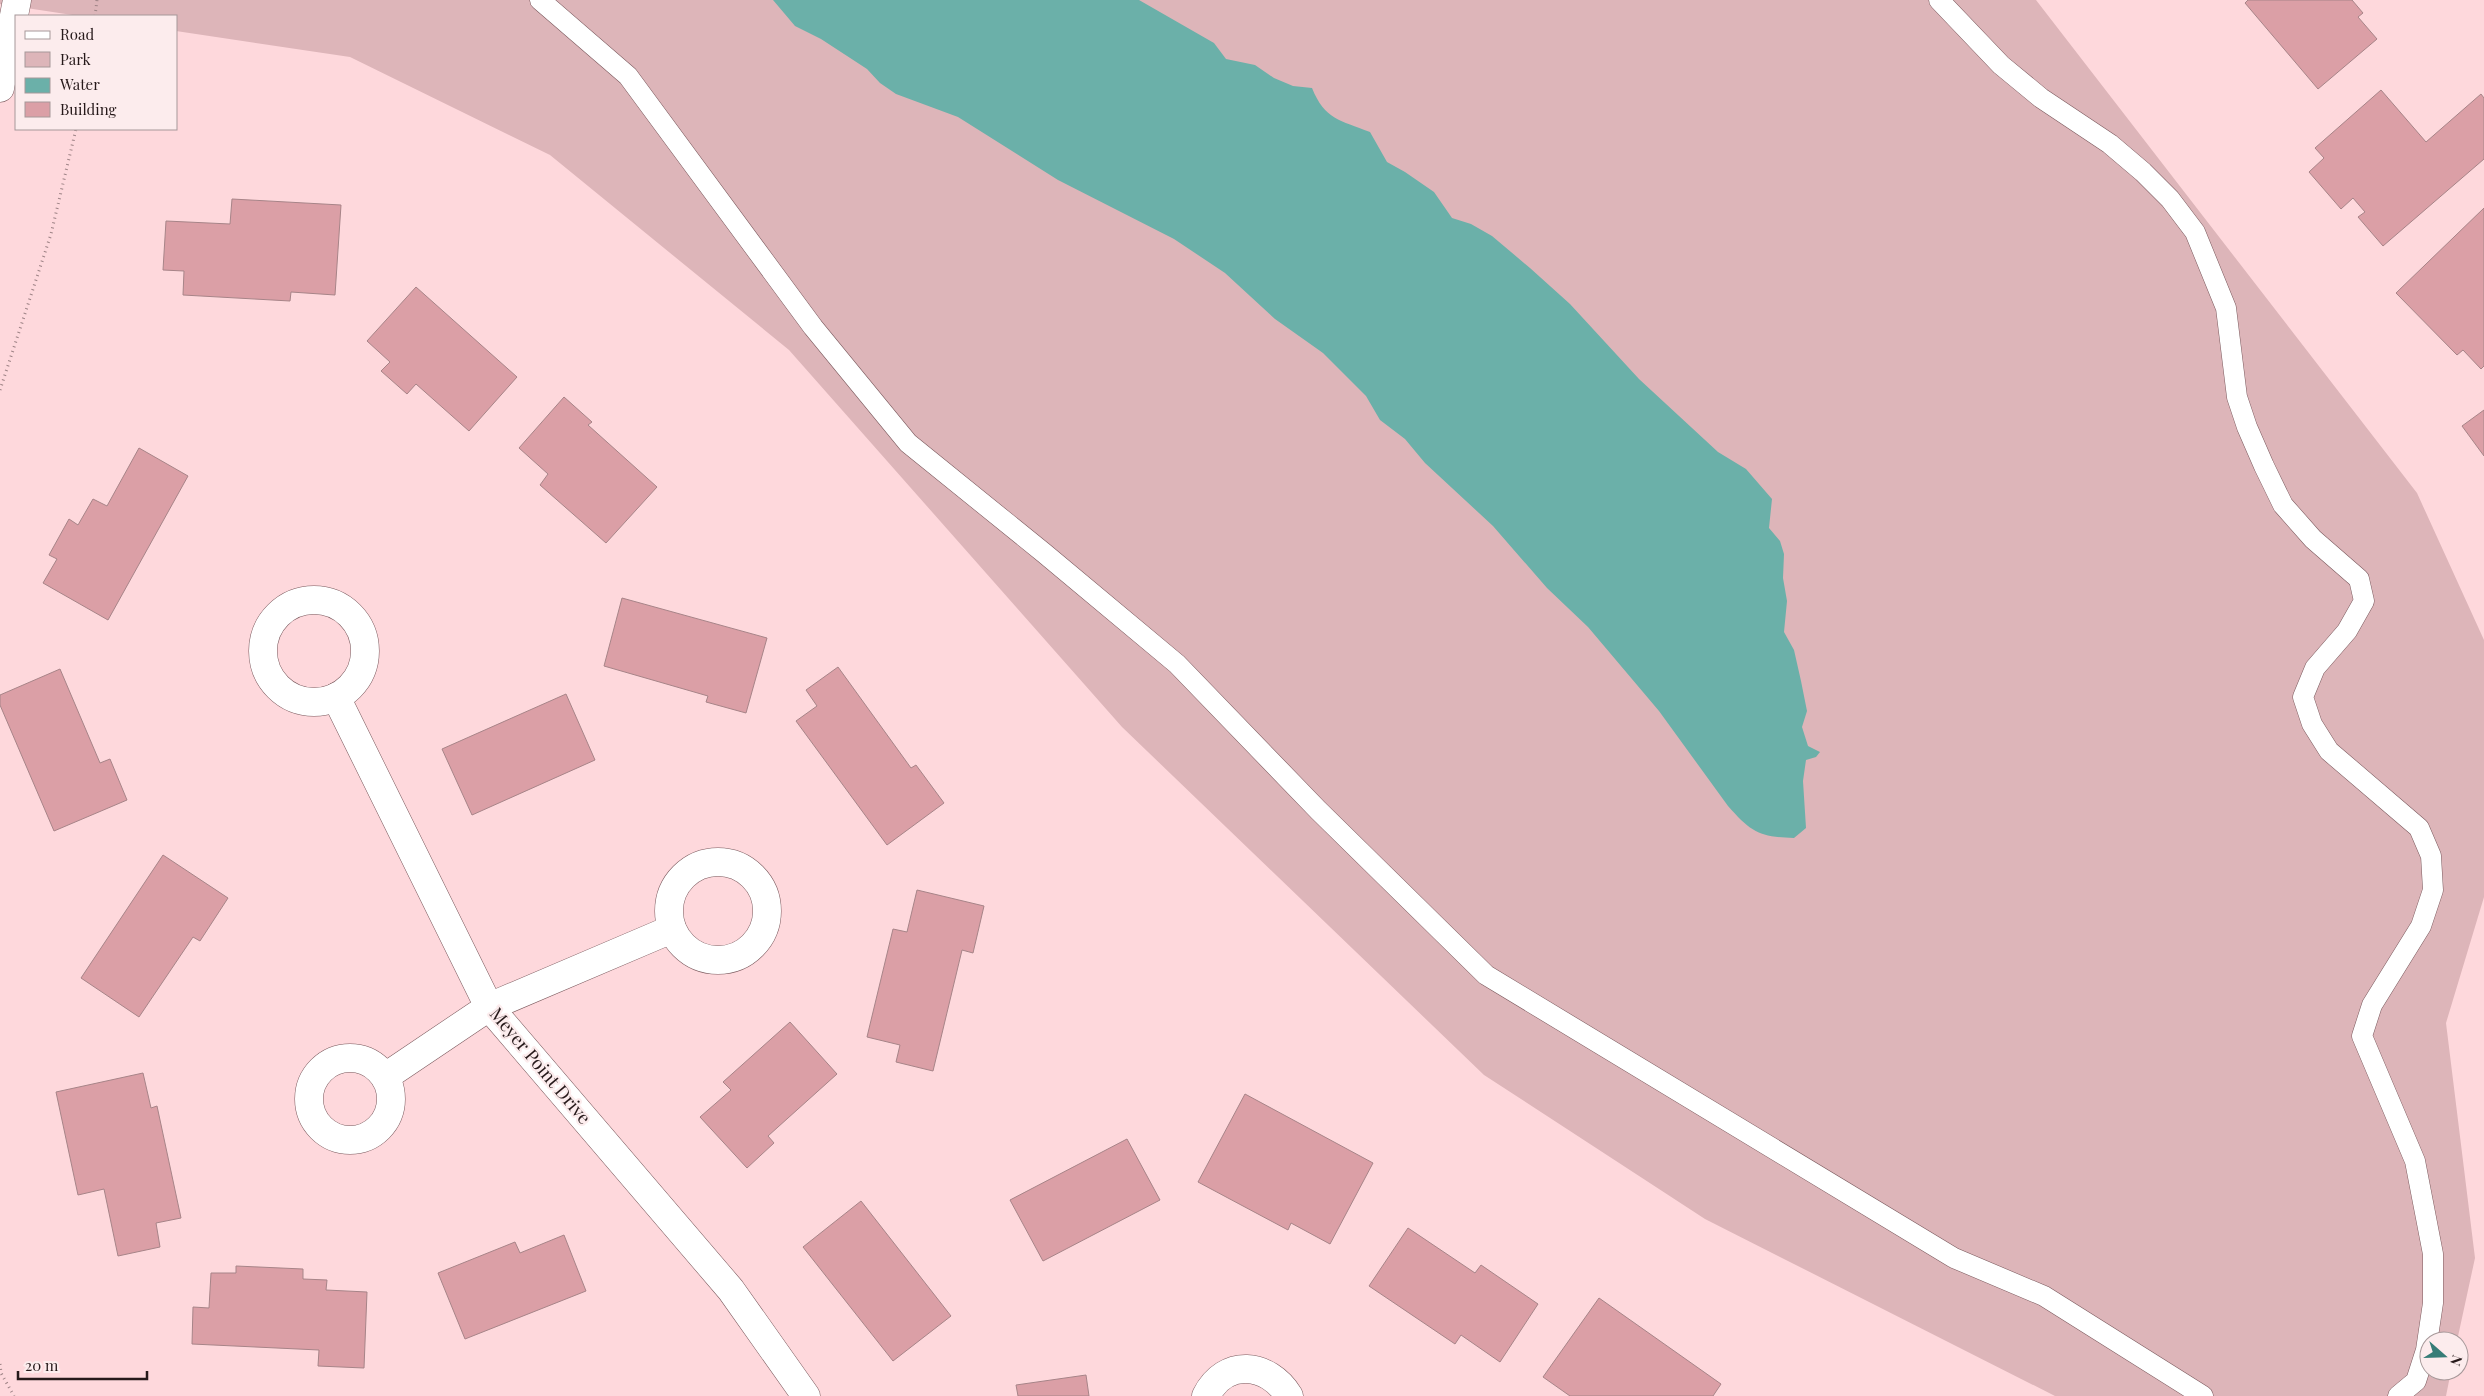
<svg xmlns="http://www.w3.org/2000/svg" width="2484" height="1396" font-family="'Playfair Display',serif">
  <style>
    .green { fill: #ddb5b9 }
    .water { fill: #6bb0a9 }
    .building { fill: #db9fa6; stroke: #a78488 }
    .lines { fill: none; stroke-linecap: round; stroke-linejoin: round }
    .service-casing { stroke: #7a595d; stroke-width: 21 }
    .minor-casing { stroke: #7a595d; stroke-width: 29 }
    .tertiary-casing { stroke: #7a595d; stroke-width: 29 }
    .path { stroke: #9e8386; stroke-width: 3; stroke-dasharray: 1 4; stroke-linecap: butt }
    .service { stroke: #fff; stroke-width: 20 }
    .minor { stroke: #fff; stroke-width: 28 }
    .tertiary { stroke: #fff; stroke-width: 28 }
    .labels { text-anchor: middle; stroke-width: 4.5; stroke-linejoin: round; paint-order: stroke }
    .street-label { font-size: 18px; fill: #26191a; stroke: #fceced }
  </style>
  <rect width="100%" height="100%" fill="#fed8dc"/>
  <!-- green -->
  <polygon class="green" points="0,0 2036,0 2417,493 2484,640 2484,897 2446,1023 2475,1258 2457,1341 2429,1341 2429,1371 2451,1371 2446,1396 2055,1396 1705,1219 1484,1075 1122,727 789,350 550,155 350,57 176,31 176,16 79,16 0,4"/>
  <!-- water -->
  <path class="water" d="M773,0H1139L1214,43L1226,59L1255,65L1274,78L1293,86L1312,88C1325,120 1340,120 1370,132L1387,162L1405,172L1434,192L1452,218L1471,224L1492,236L1530,268L1570,304L1639,379L1718,452L1746,469L1772,499L1769,528L1780,541L1784,554L1783,578L1787,601L1784,632L1794,650L1801,681L1807,711L1802,727L1808,746L1820,752L1816,757L1806,760L1803,781L1806,828L1794,838C1759,837 1751,832 1728,806L1659,711L1588,627L1547,588L1493,526L1425,463L1405,439L1380,420L1366,396L1323,353L1275,319L1225,273L1174,239L1058,180L958,117L896,94L880,83L867,69L821,39L795,26Z"/>
  <!-- building -->
  <g class="building">
    <polygon points="2248,0 2352,0 2363,13 2358,17 2377,39 2318,89 2245,3"/>
    <polygon points="2381,90 2426,142 2481,94 2484,98 2484,159 2383,246 2358,217 2365,212 2353,198 2341,209 2309,172 2324,158 2315,148"/>
    <polygon points="232,199 341,205 335,295 291,292 290,301 183,295 184,271 163,270 166,221 230,224"/>
    <polygon points="2484,208 2484,366 2481,369 2463,350 2457,355 2396,293"/>
    <polygon points="416,287 517,377 469,431 416,384 407,394 381,371 390,362 367,341"/>
    <polygon points="564,397 592,422 588,425 657,487 606,543 540,485 548,474 519,448"/>
    <polygon points="2484,410 2484,456 2462,426"/>
    <polygon points="139,448 188,476 108,620 43,583 57,559 49,555 69,519 78,525 93,499 107,506"/>
    <polygon points="622,598 767,638 746,713 706,702 708,696 604,666"/>
    <polygon points="838,667 911,768 916,765 944,803 887,845 796,721 817,706 806,690"/>
    <polygon points="60,669 100,763 110,759 127,800 54,831 0,705 0,695"/>
    <polygon points="566,694 595,760 472,815 442,749"/>
    <polygon points="163,855 228,898 200,941 193,937 139,1017 81,978"/>
    <polygon points="917,890 984,906 973,953 962,950 933,1071 896,1062 900,1045 867,1037 893,929 907,932"/>
    <polygon points="790,1022 837,1074 768,1136 774,1143 747,1168 700,1117 731,1090 723,1082"/>
    <polygon points="143,1073 151,1108 157,1106 181,1218 156,1223 160,1247 118,1256 104,1189 78,1195 56,1092"/>
    <polygon points="1245,1094 1373,1163 1330,1244 1291,1223 1288,1230 1198,1182"/>
    <polygon points="1127,1139 1160,1200 1043,1261 1010,1200"/>
    <polygon points="861,1201 951,1316 893,1361 803,1247"/>
    <polygon points="1408,1228 1475,1273 1481,1265 1538,1304 1500,1362 1461,1335 1455,1344 1369,1286"/>
    <polygon points="564,1235 586,1291 465,1339 438,1273 515,1242 520,1253"/>
    <polygon points="236,1266 303,1269 303,1279 327,1280 326,1290 367,1292 364,1368 318,1366 319,1350 192,1344 193,1307 209,1308 211,1273 236,1273"/>
    <polygon points="1599,1298 1721,1384 1713,1396 1570,1396 1543,1377"/>
    <polygon points="1086,1375 1089,1396 1018,1396 1016,1385"/>
  </g>
  <g class="lines">
    <!-- service casing -->
    <g class="service-casing">
      <g id="service">
        <polyline points="540,0 628,76 813,327 908,443 1044,553 1177,664 1318,810 1486,975 1954,1258 2044,1296 2203,1396"/>
        <polyline points="1939,0 2001,65 2041,98 2110,144 2143,172 2170,199 2195,232 2226,308 2237,397 2247,427 2264,466 2283,505 2313,539 2359,579 2364,601 2347,631 2315,668 2303,697 2312,724 2329,751 2419,828 2431,856 2433,890 2421,926 2372,1005 2362,1036 2415,1161 2433,1254 2433,1303 2426,1350 2416,1381 2398,1396"/>
      </g>
    </g>
    <!-- minor casing -->
    <g class="minor-casing">
      <g id="minor">
        <circle cx="314" cy="651" r="51"/>
        <polyline points="336,697 489,1007 731,1290 806,1396"/>
        <circle cx="718" cy="911" r="49"/>
        <circle cx="350" cy="1099" r="41"/>
        <polyline points="385,1077 489,1007 672,929"/>
        <path d="M1206,1396C1225,1358 1268,1362 1289,1396"/>
      </g>
    </g>
    <!-- tertiary casing -->
    <g class="tertiary-casing">
      <polyline id="tertiary" points="0,88 17,0"/>
    </g>
    <!-- path -->
    <g class="path">
      <polyline points="95,16 97,0"/>
      <polyline points="0,390 51,234 76,129"/>
      <polyline points="0,1364 1,1373 14,1396"/>
    </g>
    <!-- service -->
    <use href="#service" class="service"/>
    <!-- minor -->
    <use href="#minor" class="minor"/>
    <!-- tertiary -->
    <use href="#tertiary" class="tertiary"/>
  </g>
  <g class="labels">
    <!-- street labels -->
    <g class="street-label">
      <text transform="translate(540 1066) rotate(50)" y="6">Meyer Point Drive</text>
    </g>
  </g>
  <!-- legend -->
  <rect x="15" y="15" width="162" height="115" fill="#fceced" stroke="#a69899"/>
  <rect x="25" y="31" width="25" height="8" fill="#ffffff" stroke="#a69899"/>
  <text x="60" y="40" font-size="15" fill="#26191a">Road</text>
  <rect x="25" y="52" width="25" height="15" fill="#ddb5b9" stroke="#a69899"/>
  <text x="60" y="65" font-size="15" fill="#26191a">Park</text>
  <rect x="25" y="78" width="25" height="15" fill="#6bb0a9" stroke="#a69899"/>
  <text x="60" y="90" font-size="15" fill="#26191a">Water</text>
  <rect x="25" y="102" width="25" height="15" fill="#db9fa6" stroke="#a69899"/>
  <text x="60" y="115" font-size="15" fill="#26191a">Building</text>
  <!-- north arrow -->
  <g transform="translate(2444 1356) rotate(110)"><circle r="24" fill="#fceced" stroke="#a69899"/>
  <path d="M0-4L9 19L0 12L-9 19Z" fill="#367d77"/>
  <text y="-8" font-size="14" font-weight="bold" text-anchor="middle" fill="#26191a">N</text>
  </g>
  <!-- scale -->
  <path d="M18 1371v8h129v-8" fill="none" stroke="#26191a" stroke-width="2.5"/>
  <text x="25" y="1371" font-size="15" fill="#26191a" stroke="#fceced" stroke-width="4" paint-order="stroke">20 m</text>
</svg>
